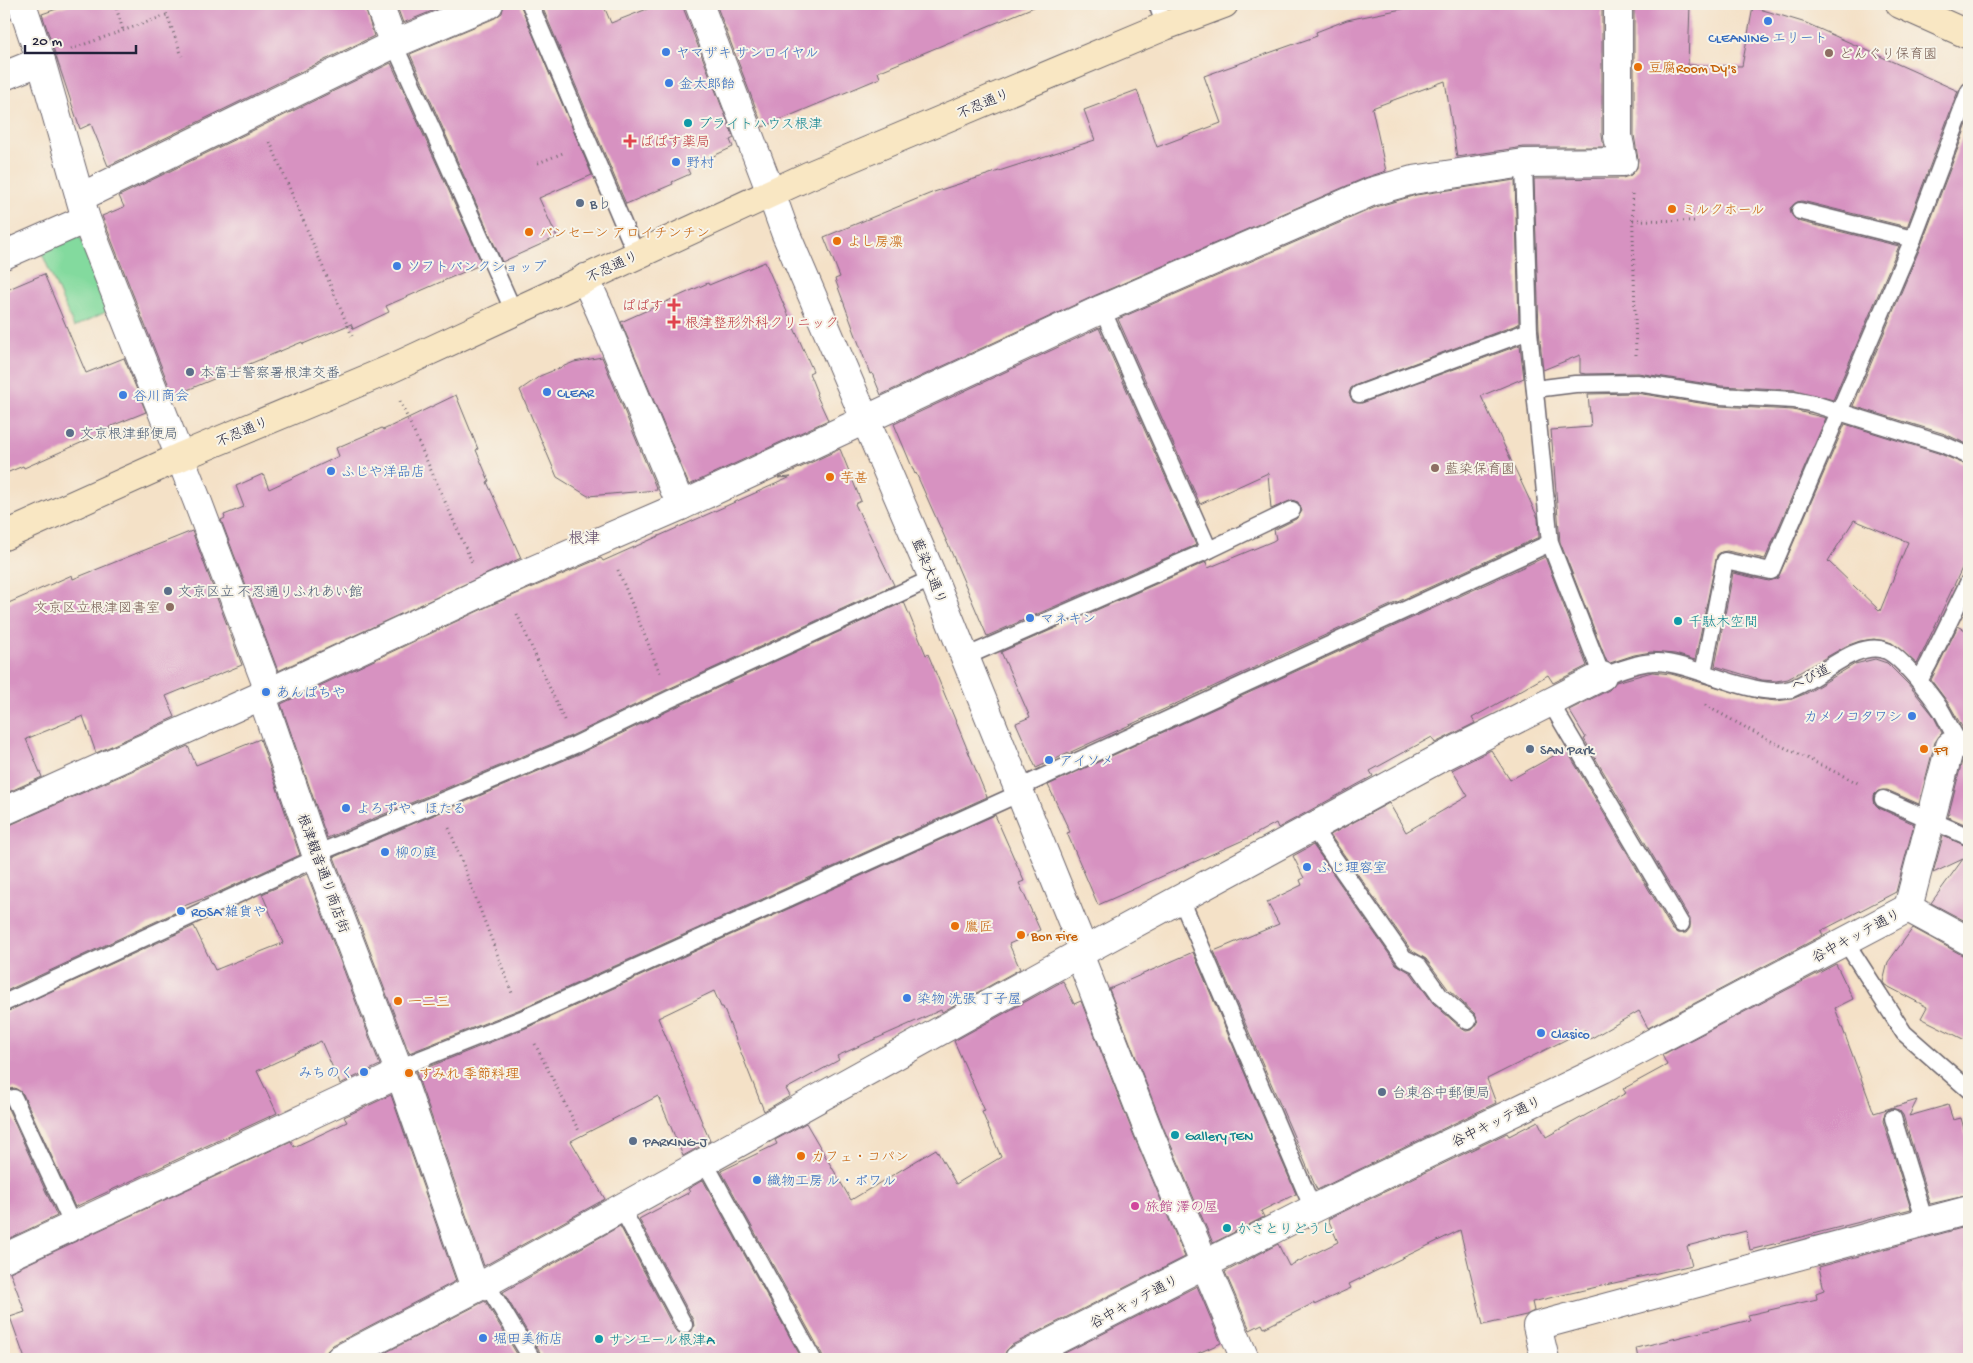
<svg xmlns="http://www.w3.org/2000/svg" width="1973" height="1363" font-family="'Gochi Hand','Klee One',sans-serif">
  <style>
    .green { fill: #83da9e; stroke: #527e6c }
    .building { fill: #d792c1; fill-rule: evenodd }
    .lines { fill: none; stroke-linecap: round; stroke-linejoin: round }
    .service-casing { stroke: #6c656c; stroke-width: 19 }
    .minor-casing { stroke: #6c656c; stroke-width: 30 }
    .tertiary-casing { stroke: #6c656c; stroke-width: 30 }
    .secondary-casing { stroke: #6c656c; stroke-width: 30 }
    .path { stroke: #6c656c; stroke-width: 3; stroke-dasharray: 1 4; stroke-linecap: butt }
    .service { stroke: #fff; stroke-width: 16 }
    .minor { stroke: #fff; stroke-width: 28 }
    .tertiary { stroke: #fff; stroke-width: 28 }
    .secondary { stroke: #f9e7c3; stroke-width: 28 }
    .shop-dot { fill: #3f7fe0; stroke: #f7f3e8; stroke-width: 2 }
    .education-dot { fill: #8d6e63; stroke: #f7f3e8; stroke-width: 2 }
    .food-dot { fill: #e8710a; stroke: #f7f3e8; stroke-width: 2 }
    .culture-dot { fill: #0f9aa8; stroke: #f7f3e8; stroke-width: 2 }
    .health-dot { fill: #e0444e; stroke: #f7f3e8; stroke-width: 2 }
    .service-dot { fill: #5c6f8a; stroke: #f7f3e8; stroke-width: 2 }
    .hotel-dot { fill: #d1479c; stroke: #f7f3e8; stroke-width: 2 }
    .labels { text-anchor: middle; stroke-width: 4; stroke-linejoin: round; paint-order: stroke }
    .shop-label { font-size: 14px; fill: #366cbe; stroke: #f7f3e8; text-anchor: start }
    .education-label { font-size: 14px; fill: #785e54; stroke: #f7f3e8; text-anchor: start }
    .food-label { font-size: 14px; fill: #c56008; stroke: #f7f3e8; text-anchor: start }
    .street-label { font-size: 14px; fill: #22223b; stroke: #f7f3e8 }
    .culture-label { font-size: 14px; fill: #0d838f; stroke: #f7f3e8; text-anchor: start }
    .health-label { font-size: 14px; fill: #be3a42; stroke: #f7f3e8; text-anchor: start }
    .service-label { font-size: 14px; fill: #4e5e75; stroke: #f7f3e8; text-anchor: start }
    .hotel-label { font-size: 14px; fill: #b23c85; stroke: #f7f3e8; text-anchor: start }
    .quarter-label { font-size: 16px; fill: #61496a; stroke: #f7f3e8 }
  </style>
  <rect width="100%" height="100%" fill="#f7f3e8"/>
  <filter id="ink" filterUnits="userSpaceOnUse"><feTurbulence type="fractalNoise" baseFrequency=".02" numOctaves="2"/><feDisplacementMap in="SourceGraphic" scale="10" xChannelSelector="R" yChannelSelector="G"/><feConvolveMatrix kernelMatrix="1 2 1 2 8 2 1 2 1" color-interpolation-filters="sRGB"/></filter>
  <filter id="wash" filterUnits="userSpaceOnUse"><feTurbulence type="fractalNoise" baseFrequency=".0096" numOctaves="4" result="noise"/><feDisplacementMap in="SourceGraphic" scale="20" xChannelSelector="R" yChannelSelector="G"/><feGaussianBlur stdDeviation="1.12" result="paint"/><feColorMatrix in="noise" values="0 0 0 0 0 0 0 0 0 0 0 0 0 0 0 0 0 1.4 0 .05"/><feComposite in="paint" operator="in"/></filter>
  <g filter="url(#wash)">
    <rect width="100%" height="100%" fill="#f4e1c7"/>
    <!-- green -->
    <polygon class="green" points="79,234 110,310 74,327 40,249"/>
    <g id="blocks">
      <!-- building -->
      <g class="building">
        <polygon points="71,4 364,4 374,36 108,166 91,124 80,129 42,14"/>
        <polygon points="396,4 449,4 403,23"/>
        <polygon points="504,4 520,4 592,175 539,198 557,237 502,262 410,54 495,18 502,13"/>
        <polygon points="541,4 603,4 611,23 660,4 684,4 684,10 734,138 730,140 733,147 687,168 690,174 672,182 673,184 626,204"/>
        <polygon points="716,4 1041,4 878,72 880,78 763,127"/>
        <polygon points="1427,4 1602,4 1602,136 1604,147 1524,147 1457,157 1445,81 1372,108 1386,171 1365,178 1096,295 881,395 872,373 870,374 835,279 840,277 824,237 934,192 1095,140 1084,110 1137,90 1157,147 1221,123 1204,76 1317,36 1316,32 1347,20"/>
        <polygon points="1634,4 1690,4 1688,65 1742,66 1753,7 1806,23 1958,91 1907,227 1802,201 1797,202 1790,208 1791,214 1798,221 1899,246 1833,400 1796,390 1721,386 1638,373 1586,374 1580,373 1580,355 1543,370 1539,330 1534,179 1623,178 1631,175 1637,168 1638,159 1634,135"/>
        <polygon points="391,63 482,264 386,306 389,312 353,329 351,324 303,344 302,342 173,396 102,216 124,207 119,196"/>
        <polygon points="1969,119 1969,445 1945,434 1853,406 1922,243"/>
        <polygon points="1515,180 1519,324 1356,385 1351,388 1349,393 1353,402 1362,403 1520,345 1524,378 1481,396 1538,518 1539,537 1036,768 1016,723 1030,717 1001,652 1206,562 1208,568 1273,541 1276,539 1274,530 1296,519 1302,511 1298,502 1292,500 1271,509 1268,473 1200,504 1118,319 1376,207 1416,195"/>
        <polygon points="765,262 813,371 809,373 817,393 816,394 828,420 689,485 621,322 708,283 709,285"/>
        <polygon points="44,274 86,373 124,358 146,412 109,427 110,430 24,468 23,466 4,474 4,291"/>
        <polygon points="1099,328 1196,545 987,636 950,549 916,473 915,474 894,424"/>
        <polygon points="602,357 657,490 588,496 557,477 520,390 540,376 574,362"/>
        <polygon points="1636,393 1719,406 1793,410 1826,418 1765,559 1727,551 1721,552 1717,555 1695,660 1675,654 1651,652 1634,655 1610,663 1607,662 1560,542 1551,430 1591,427 1588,394"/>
        <polygon points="456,395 478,449 476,450 489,481 487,482 521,558 278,671 221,520 225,518 224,515 244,507 236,486 263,474 269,489 339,456 336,448 382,428 383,430"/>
        <path d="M1845,424L1938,453L1969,466V553L1920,658L1917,664L1892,643L1874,639L1860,641L1846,646L1788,679L1776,681L1762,680L1715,666L1733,573L1769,581L1778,578ZM1854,520L1908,542L1880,611L1828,561Z"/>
        <polygon points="840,449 861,501 855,504 894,585 666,690 571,736 327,838 281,704 491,605 601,558 603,561 791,477 778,478"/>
        <polygon points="192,531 242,665 166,696 175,717 96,753 83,716 26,739 42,777 4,794 4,605 72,575 73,579"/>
        <polygon points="1545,557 1587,666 1553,683 1548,675 1472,718 1475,723 1435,743 1432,737 1370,771 1373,776 1278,828 1276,823 1248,838 1098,905 1067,833 1070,832 1048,785"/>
        <polygon points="904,602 926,655 928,654 987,797 518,1010 409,1053 334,857 579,754 674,708"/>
        <polygon points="1958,626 1969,632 1969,739 1949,704 1931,680"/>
        <polygon points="1875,659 1887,663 1908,684 1933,715 1942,733 1935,742 1919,804 1887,790 1878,791 1874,795 1875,804 1879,808 1914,824 1896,892 1821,931 1823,935 1648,1028 1639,1011 1590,1039 1585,1030 1487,1079 1496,1103 1317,1190 1214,951 1279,924 1267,902 1302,885 1300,880 1304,878 1293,856 1313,845 1396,964 1411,973 1433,1003 1461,1028 1466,1031 1472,1030 1478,1023 1475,1014 1448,989 1426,959 1411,950 1330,835 1389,803 1406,832 1468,796 1452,770 1491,750 1510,780 1566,749 1672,929 1677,933 1686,933 1690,928 1690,919 1584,739 1586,738 1569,710 1609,690 1616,682 1652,672 1671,674 1759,699 1776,701 1792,699 1807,693 1855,664"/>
        <polygon points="260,739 300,855 215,894 184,906 185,908 4,992 4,826 10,825 188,746 196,765"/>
        <polygon points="1962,761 1969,764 1969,826 1948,817"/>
        <polygon points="995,815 1024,881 1019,883 1040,930 1009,944 1020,969 942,1012 941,1010 837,1056 839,1060 786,1089 790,1096 764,1111 723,1007 721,1007 714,991 658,1018 710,1141 683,1156 658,1096 571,1141 605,1199 484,1266 416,1072 526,1028"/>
        <polygon points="1943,836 1969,847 1969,923 1931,903 1963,859 1933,873"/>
        <polygon points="307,874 380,1065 340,1084 321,1041 257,1071 277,1113 75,1207 23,1094 15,1088 9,1089 4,1097 5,1102 57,1216 4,1241 4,1013 194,926 215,970 283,943 262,894"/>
        <polygon points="1913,928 1962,955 1969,957 1969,1042 1921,1018 1927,1007 1885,985 1883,982 1888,962"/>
        <polygon points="1193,952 1296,1194 1261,1211 1264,1217 1213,1243 1164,1129 1109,989"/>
        <polygon points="1836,964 1853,999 1835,1008 1874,1113 1917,1100 1909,1116 1948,1105 1953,1120 1961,1118 1969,1146 1969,1195 1930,1204 1903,1115 1899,1110 1891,1108 1885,1112 1883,1121 1911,1209 1750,1250 1746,1231 1687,1246 1692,1265 1532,1302 1534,1311 1526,1315 1483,1325 1460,1230 1349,1284 1351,1288 1314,1305 1314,1303 1264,1328 1262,1324 1250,1330 1225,1272 1278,1244 1289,1266 1338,1242 1328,1219 1507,1133 1509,1136 1538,1121 1546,1137 1626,1093 1623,1089 1667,1065 1662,1055"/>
        <polygon points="1063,981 1074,1004 1081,1001 1136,1141 1185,1257 1012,1345 1006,1351 1004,1359 823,1359 822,1354 721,1171 777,1144 775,1140 806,1123 851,1200 936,1149 956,1184 1001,1157 982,1112 985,1111 954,1041"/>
        <polygon points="391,1095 456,1281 333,1345 327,1351 325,1359 25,1359 10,1317 25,1312 10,1272 291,1141 294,1147 347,1122 344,1117"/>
        <polygon points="703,1180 802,1359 542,1359 541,1354 503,1292 620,1226 675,1330 683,1335 692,1331 694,1326 693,1320 639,1219 690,1192 688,1189"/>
        <polygon points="1969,1226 1969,1359 1638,1359 1636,1348 1750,1320 1748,1315 1817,1299 1816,1293 1824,1290 1819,1267"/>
        <polygon points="1197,1286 1221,1343 1185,1359 1053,1359"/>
        <polygon points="485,1301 520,1359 373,1359"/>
      </g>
    </g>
  </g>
  <g filter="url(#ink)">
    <use href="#blocks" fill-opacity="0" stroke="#6c656c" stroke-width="1"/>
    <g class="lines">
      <!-- service casing -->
      <g class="service-casing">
        <g id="service">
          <polyline points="530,4 636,254"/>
          <polyline points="1157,4 1165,26"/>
          <polyline points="394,44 514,312"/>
          <path d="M1524,163L1529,331L1550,543L1602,676C1619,671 1640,661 1658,662C1696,664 1756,700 1791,689C1818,680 1857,638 1887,651C1902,658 1931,695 1941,710C1950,725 1955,741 1969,754"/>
          <polyline points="1800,211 1913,239"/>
          <polyline points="1102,309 1209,550"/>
          <polyline points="1535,389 1575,384 1637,383 1720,396 1794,400 1814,404 1942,444 1969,456"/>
          <polyline points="1359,394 1529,331"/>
          <polyline points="965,657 1209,550 1292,510"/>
          <polyline points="1703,673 1725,561 1771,571 1913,239 1969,91"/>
          <polyline points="1919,681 1929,663 1969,581"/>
          <polyline points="1550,702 1681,924"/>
          <polyline points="1019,788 1550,543"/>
          <polyline points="1883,799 1969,837"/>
          <polyline points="1313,828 1404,958 1418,965 1440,996 1468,1021"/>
          <polyline points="1181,899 1313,1209"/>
          <polyline points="1845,941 1904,1033 1969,1090"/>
          <polyline points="4,1003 310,861 316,854 575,745 670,699 933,578"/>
          <polyline points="398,1068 522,1019 1020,793"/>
          <polyline points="14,1098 73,1226"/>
          <polyline points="1893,1118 1925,1222"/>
          <polyline points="704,1161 813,1359"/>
          <polyline points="621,1207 684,1325"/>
          <polyline points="486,1283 532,1359"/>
        </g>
      </g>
      <!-- minor casing -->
      <g class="minor-casing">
        <g id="minor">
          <polyline points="22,4 41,61 86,219 197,500 266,683 263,695 265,705 316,854 398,1068 475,1288"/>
          <polyline points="379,4 394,44"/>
          <polyline points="699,4 771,193"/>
          <polyline points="4,76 41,61"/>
          <polyline points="81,197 394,44 489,4"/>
          <polyline points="4,255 86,219"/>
          <polyline points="585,278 600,311 681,506"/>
          <polyline points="4,811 263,695 485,591 681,506 1102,309 1371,192 1413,180 1524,163 1623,162 1618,136 1618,4"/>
          <polyline points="1908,908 1950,746"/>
          <polyline points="1079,954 1150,1135 1245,1359"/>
          <polyline points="4,1258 388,1079 398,1068"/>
          <polyline points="340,1359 486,1283 1084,951 1440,758 1602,676"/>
          <polyline points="1545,1359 1537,1326 1969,1210"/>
        </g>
      </g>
      <!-- tertiary casing -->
      <g class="tertiary-casing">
        <g id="tertiary">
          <polyline points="771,193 785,232 933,578 1084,951"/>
          <polyline points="1019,1359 1313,1209 1603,1069 1908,908 1969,941"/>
        </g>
      </g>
      <!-- secondary casing -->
      <g class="secondary-casing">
        <g id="secondary">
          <polyline points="1900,4 1969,35"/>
          <polyline points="4,536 180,457 386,371 808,176 1165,26 1224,4"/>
        </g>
      </g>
      <!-- path -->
      <g class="path">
        <polyline points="115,4 123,30"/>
        <polyline points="163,4 182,56"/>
        <polyline points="71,49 167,15"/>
        <polyline points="270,142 352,336"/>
        <polyline points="538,163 563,153"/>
        <polyline points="1632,194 1636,355"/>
        <polyline points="1633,220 1697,221"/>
        <polyline points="400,401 472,562"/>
        <polyline points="618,570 660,673"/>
        <polyline points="517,614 564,720"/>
        <polyline points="1705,705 1761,736 1860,784"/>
        <polyline points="449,828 512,993"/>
        <polyline points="535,1044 579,1131"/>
      </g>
      <!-- service -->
      <use href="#service" class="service"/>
      <!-- minor -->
      <use href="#minor" class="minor"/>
      <!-- tertiary -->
      <use href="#tertiary" class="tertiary"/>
      <!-- secondary -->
      <use href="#secondary" class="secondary"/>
    </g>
  </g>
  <!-- markers -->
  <g class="shop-dot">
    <circle cx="1768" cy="21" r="5"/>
    <circle cx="666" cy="52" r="5"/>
    <circle cx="669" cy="83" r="5"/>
    <circle cx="676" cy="162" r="5"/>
    <circle cx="397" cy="266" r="5"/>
    <circle cx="547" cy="392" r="5"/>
    <circle cx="123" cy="395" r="5"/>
    <circle cx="331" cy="471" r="5"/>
    <circle cx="1030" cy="618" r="5"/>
    <circle cx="266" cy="692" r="5"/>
    <circle cx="1912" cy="716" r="5"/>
    <circle cx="1049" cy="760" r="5"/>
    <circle cx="346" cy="808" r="5"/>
    <circle cx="385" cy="852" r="5"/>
    <circle cx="1307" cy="867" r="5"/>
    <circle cx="181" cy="911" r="5"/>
    <circle cx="907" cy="998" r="5"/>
    <circle cx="1541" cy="1033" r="5"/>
    <circle cx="364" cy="1072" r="5"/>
    <circle cx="757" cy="1180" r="5"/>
    <circle cx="483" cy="1338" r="5"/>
  </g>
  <g class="education-dot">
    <circle cx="1829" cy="53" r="5"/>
    <circle cx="1435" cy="468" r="5"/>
    <circle cx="170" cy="607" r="5"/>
  </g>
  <g class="food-dot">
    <circle cx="1638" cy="67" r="5"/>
    <circle cx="1672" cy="209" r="5"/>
    <circle cx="529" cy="232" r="5"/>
    <circle cx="837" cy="241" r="5"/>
    <circle cx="830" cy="477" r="5"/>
    <circle cx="1924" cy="749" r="5"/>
    <circle cx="955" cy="926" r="5"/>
    <circle cx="1021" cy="935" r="5"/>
    <circle cx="398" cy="1001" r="5"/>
    <circle cx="409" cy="1073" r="5"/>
    <circle cx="801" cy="1156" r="5"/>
  </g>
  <g class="culture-dot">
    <circle cx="688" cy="123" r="5"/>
    <circle cx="1678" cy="621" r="5"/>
    <circle cx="1175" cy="1135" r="5"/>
    <circle cx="1227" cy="1228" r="5"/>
    <circle cx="599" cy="1339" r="5"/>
  </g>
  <g class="health-dot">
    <path d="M627.5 133.5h5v5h5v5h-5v5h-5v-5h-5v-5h5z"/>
    <path d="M671.5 297.5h5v5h5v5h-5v5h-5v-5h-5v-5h5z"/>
    <path d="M671.5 314.5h5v5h5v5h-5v5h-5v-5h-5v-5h5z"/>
  </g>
  <g class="service-dot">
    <circle cx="580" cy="203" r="5"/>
    <circle cx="190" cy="372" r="5"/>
    <circle cx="70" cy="433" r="5"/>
    <circle cx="168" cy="591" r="5"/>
    <circle cx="1530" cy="749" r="5"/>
    <circle cx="1382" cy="1092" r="5"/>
    <circle cx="633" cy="1141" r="5"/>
  </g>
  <circle class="hotel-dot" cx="1135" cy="1206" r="5"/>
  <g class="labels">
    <!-- shop labels -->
    <g class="shop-label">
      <text x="1768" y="42" text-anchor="middle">CLEANING エリート</text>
      <text x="676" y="57">ヤマザキ サンロイヤル</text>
      <text x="679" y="88">金太郎飴</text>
      <text x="686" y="167">野村</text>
      <text x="407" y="271">ソフトバンクショップ</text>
      <text x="557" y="397">CLEAR</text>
      <text x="133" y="400">谷川商会</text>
      <text x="341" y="476">ふじや洋品店</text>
      <text x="1040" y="623">マネキン</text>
      <text x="276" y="697">あんぱちや</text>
      <text x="1902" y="721" text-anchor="end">カメノコタワシ</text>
      <text x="1059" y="765">アイソメ</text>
      <text x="356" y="813">よろずや、ほたる</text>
      <text x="395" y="857">柳の庭</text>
      <text x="1317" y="872">ふじ理容室</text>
      <text x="191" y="916">ROSA 雑貨や</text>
      <text x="917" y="1003">染物 洗張 丁子屋</text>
      <text x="1551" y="1038">Clasico</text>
      <text x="354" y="1077" text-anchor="end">みちのく</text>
      <text x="767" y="1185">織物工房 ル・ポワル</text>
      <text x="493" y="1343">堀田美術店</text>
    </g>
    <!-- education labels -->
    <g class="education-label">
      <text x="1839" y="58">どんぐり保育園</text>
      <text x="1445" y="473">藍染保育園</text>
      <text x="160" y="612" text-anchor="end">文京区立根津図書室</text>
    </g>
    <!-- food labels -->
    <g class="food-label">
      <text x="1648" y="72">豆腐Room Dy's</text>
      <text x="1682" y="214">ミルクホール</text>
      <text x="539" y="237">バンセーン アロイチンチン</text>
      <text x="847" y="246">よし房凛</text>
      <text x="840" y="482">芋甚</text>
      <text x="1934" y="754">F9</text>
      <text x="965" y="931">鷹匠</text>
      <text x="1031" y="940">Bon Fire</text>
      <text x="408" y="1006">一二三</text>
      <text x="419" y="1078">すみれ 季節料理</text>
      <text x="811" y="1161">カフェ・コパン</text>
    </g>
    <!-- street labels -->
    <g class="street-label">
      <text transform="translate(983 103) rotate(-23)" y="5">不忍通り</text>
      <text transform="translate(612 266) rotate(-25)" y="5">不忍通り</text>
      <text transform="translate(242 431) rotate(-23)" y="5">不忍通り</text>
      <text transform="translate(930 571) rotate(68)" y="5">藍染大通り</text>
      <text transform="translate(1810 677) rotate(-28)" y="5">へび道</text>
      <text transform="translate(324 873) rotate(70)" y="5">根津観音通り商店街</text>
      <text transform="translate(1856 935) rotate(-28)" y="5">谷中キッテ通り</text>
      <text transform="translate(1496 1121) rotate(-26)" y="5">谷中キッテ通り</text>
      <text transform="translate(1134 1301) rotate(-28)" y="5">谷中キッテ通り</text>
    </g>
    <!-- culture labels -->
    <g class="culture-label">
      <text x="698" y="128">ブライトハウス根津</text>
      <text x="1688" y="626">千駄木空間</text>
      <text x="1185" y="1140">Gallery TEN</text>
      <text x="1237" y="1233">かさとりどうし</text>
      <text x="609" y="1344">サンエール根津A</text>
    </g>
    <!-- health labels -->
    <g class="health-label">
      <text x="640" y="146">ぱぱす薬局</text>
      <text x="664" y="310" text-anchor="end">ぱぱす</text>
      <text x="685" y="327">根津整形外科クリニック</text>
    </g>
    <!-- service labels -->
    <g class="service-label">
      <text x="590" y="208">B♭</text>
      <text x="200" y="377">本富士警察署根津交番</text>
      <text x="80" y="438">文京根津郵便局</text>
      <text x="178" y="596">文京区立 不忍通りふれあい館</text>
      <text x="1540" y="754">SAN Park</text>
      <text x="1392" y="1097">台東谷中郵便局</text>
      <text x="643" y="1146">PARKING-J</text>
    </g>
    <!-- hotel labels -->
    <g class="hotel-label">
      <text x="1145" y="1211">旅館 澤の屋</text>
    </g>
    <!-- quarter labels -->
    <g class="quarter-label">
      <text x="584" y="543">根津</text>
    </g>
  </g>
  <!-- margin -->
  <rect width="1973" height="1363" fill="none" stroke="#f7f3e8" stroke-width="20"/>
  <!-- scale -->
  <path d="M25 45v8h111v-8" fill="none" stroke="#22223b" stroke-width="2.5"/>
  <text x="32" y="45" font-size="15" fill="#22223b" stroke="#f7f3e8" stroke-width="4" paint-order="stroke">20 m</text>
</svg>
